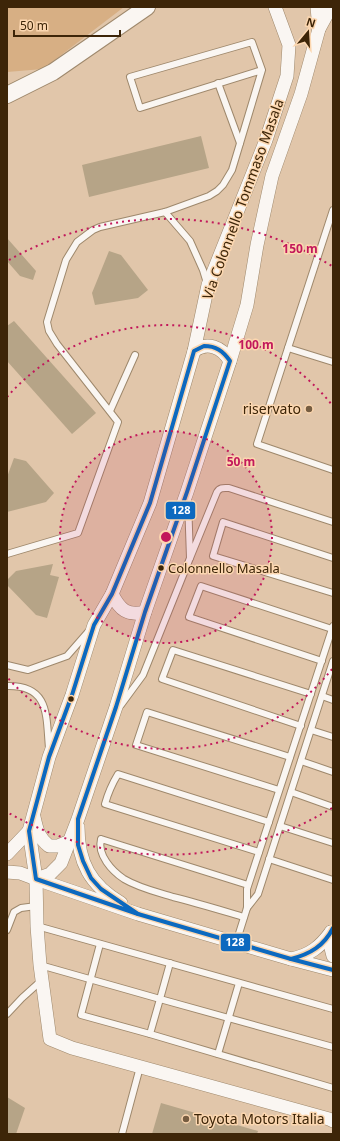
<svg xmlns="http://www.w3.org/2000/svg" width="340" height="1141" font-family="'Noto Sans',sans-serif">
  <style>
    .green { fill: #d7af84 }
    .building { fill: #b6a487 }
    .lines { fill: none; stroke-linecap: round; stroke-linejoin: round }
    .service-casing { stroke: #9e886c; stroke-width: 8 }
    .minor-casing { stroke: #9e886c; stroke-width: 14 }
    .tertiary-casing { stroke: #9e886c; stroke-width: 18 }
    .service { stroke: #faf6f2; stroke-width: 6 }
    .minor { stroke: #faf6f2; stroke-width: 13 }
    .tertiary { stroke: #faf6f2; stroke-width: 16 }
    .bus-1-casing { stroke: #fcd7b0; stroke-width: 7 }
    .bus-1 { stroke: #0c69bf; stroke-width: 4 }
    .ring { fill: none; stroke: #c2185b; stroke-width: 2; stroke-dasharray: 2 4 }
    .poi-dot { fill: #765d41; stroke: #fcd7b0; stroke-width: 1.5 }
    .bus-dot { fill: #3d2508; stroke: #fcd7b0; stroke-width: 1.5 }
    .labels { text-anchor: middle; stroke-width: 3; stroke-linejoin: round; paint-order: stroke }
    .bus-label { font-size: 13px; fill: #3d2508; stroke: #fcd7b0; text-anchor: start }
    .street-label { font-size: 14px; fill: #3d2508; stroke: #fcd7b0 }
    .poi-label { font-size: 14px; fill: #3d2508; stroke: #fcd7b0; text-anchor: end }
    .centre { fill: #c2185b; stroke: #fcd7b0; stroke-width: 2 }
    .ring-label { font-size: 12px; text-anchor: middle; font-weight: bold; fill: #c2185b; stroke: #fcd7b0; stroke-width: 3; stroke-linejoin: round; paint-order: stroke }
    .line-badge { stroke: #fcd7b0; stroke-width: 1.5 }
    .badge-label { font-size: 11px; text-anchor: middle; font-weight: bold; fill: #fff }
  </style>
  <rect width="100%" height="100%" fill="#e1c6aa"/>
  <!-- green -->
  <polygon class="green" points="7,7 124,7 43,69 7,72"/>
  <!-- building -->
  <g class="building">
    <polygon points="201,136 209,168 89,197 82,165"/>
    <polygon points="7,238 36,271 33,280 20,276 7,261"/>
    <polygon points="109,251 121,255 148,290 138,298 95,305 92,293"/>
    <polygon points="14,321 96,413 72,434 7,361 7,326"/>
    <polygon points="14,458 26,461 54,493 46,502 7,512 7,477"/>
    <polygon points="53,564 50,575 59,577 47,618 36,615 7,585 7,580 16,571"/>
    <polygon points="7,1097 25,1108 16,1134 7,1134"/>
    <polygon points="161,1103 258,1131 257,1134 152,1134"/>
  </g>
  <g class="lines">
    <!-- service casing -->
    <g class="service-casing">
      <g id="service">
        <polyline points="218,83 240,143"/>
        <polyline points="165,212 190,241 203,270 207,283"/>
        <polyline points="288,348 333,210"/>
        <polyline points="333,362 288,348 257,444 333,470"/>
        <polyline points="110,411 135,355"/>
        <path d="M188,500L190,558L217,492C220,487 224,488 229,488L333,522"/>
        <polyline points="7,554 78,533 118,422 57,344 49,331 47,322 66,260 77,242 93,230 100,227 165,212 209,196 217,191 223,185 232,170 262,70 252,42 130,77 140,108 262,70"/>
        <polyline points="333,558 223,522 213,556 333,593"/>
        <polyline points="322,661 189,617 201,586 332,629"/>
        <polyline points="7,665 28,670 67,656 88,632"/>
        <path d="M7,686C50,685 46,716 49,748"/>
        <polyline points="322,696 333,700"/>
        <polyline points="121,705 143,675 190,558"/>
        <polyline points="301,726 162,679 173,650 311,694"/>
        <polyline points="311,730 333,737"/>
        <polyline points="301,761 333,772"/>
        <polyline points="279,790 136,745 147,712 290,757"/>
        <polyline points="291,792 333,807"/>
        <polyline points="280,826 333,843"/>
        <path d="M259,852L105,804C108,793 112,784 118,774L269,822"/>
        <polyline points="269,859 333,880"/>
        <polyline points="247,908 258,894 333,661"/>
        <path d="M244,917C220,910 197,903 173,897C157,892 139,888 124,879C112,871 97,855 101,839L248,885"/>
        <polyline points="37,926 333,1009"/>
        <polyline points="7,930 14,912 21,908 36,906"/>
        <polyline points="236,943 247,908 247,889 333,626"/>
        <polyline points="100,944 81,1015 150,1034"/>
        <polyline points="170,963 160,999 333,1047"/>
        <polyline points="40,965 160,999 150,1034 333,1088"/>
        <polyline points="7,1014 22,998 42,980"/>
        <polyline points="218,1054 239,983"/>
        <polyline points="122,1134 140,1067"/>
      </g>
    </g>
    <!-- minor casing -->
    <g class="minor-casing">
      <g id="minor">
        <polyline points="275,7 289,45 287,76 266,140 208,285 194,351 150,503 112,594 94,625 72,695 49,757 29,831 36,879 37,926 40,965 50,1039 72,1048 329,1119 333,1121"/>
        <polyline points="317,7 319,29"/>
        <path d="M194,351C207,341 222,347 230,361"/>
        <path d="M112,594C120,610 127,616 145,612"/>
        <path d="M34,817C37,830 38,837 49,846H58L70,841"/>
        <path d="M78,827C78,862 90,885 121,903"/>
        <polyline points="7,854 29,831"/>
        <polyline points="7,872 20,873 36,879 138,914 291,959 333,970"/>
        <polyline points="36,879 50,874 61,863 78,819 116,707 145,612 187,492 230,361 247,305 257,245 272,176 301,94 319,29 331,7"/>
        <polyline points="331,932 330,944 333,956"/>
        <path d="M291,959C310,955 320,947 331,932"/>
      </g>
    </g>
    <!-- tertiary casing -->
    <g class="tertiary-casing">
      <polyline id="tertiary" points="7,95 53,72 147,7"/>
    </g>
    <!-- service -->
    <use href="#service" class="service"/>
    <!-- minor -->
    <use href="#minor" class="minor"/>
    <!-- tertiary -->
    <use href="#tertiary" class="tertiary"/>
    <!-- bus-1 casing -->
    <g class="bus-1-casing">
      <g id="bus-1">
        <path d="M204,346C216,346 223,351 230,361L187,492L145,612L116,707L78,819V845L83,861L91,878L101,889L138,914L36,879L29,831L49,757L72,695L94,625L112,594L150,503L194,351Z"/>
        <polyline points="138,914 291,959 333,970"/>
        <path d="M291,959C310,954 324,946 333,928"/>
      </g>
    </g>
    <!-- bus-1 -->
    <use href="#bus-1" class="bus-1"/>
  </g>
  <!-- distance rings -->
  <circle cx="166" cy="537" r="106" fill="#c2185b" fill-opacity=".12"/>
  <g class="ring">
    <circle cx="166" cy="537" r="106"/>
    <path d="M332 669A212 212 0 0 1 7 677M7 397A212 212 0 0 1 332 405"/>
    <path d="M332 808A318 318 0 0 1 7 812M9 260A318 318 0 0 1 332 266"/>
  </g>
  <!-- markers -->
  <g class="poi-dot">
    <circle cx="309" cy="409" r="4"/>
    <circle cx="186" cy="1119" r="4"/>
  </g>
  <g class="bus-dot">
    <circle cx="161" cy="568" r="3.5"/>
    <circle cx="71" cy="699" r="3.5"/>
  </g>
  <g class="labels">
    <!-- bus labels -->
    <g class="bus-label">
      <text x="168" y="573">Colonnello Masala</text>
    </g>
    <!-- street labels -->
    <g class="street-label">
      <text transform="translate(243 199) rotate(-70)" y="5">Via Colonnello Tommaso Masala</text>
    </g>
    <!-- poi labels -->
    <g class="poi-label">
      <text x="301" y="414">riservato</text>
      <text x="194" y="1124" text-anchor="start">Toyota Motors Italia</text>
    </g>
  </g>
  <circle cx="166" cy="537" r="6" class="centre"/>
  <g class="ring-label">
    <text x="300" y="253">150 m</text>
    <text x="256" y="349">100 m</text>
    <text x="241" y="466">50 m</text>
  </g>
  <g class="line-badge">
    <rect x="165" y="501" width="31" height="19" rx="4" fill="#0c69bf"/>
    <rect x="220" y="933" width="31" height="19" rx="4" fill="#0c69bf"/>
  </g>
  <g class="badge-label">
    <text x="181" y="514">128</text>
    <text x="235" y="946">128</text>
  </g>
  <!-- border -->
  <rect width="340" height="1141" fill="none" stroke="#3d2508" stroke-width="16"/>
  <!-- north arrow -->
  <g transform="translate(308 32) rotate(18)" stroke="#fcd7b0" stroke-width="3" paint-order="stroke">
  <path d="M0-3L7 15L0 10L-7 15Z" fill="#3d2508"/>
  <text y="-6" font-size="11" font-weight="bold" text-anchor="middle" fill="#3d2508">N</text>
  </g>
  <!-- scale -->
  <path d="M14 30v6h106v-6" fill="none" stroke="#3d2508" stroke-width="2"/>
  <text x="20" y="30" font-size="12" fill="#3d2508" stroke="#fcd7b0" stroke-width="3" paint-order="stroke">50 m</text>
</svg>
